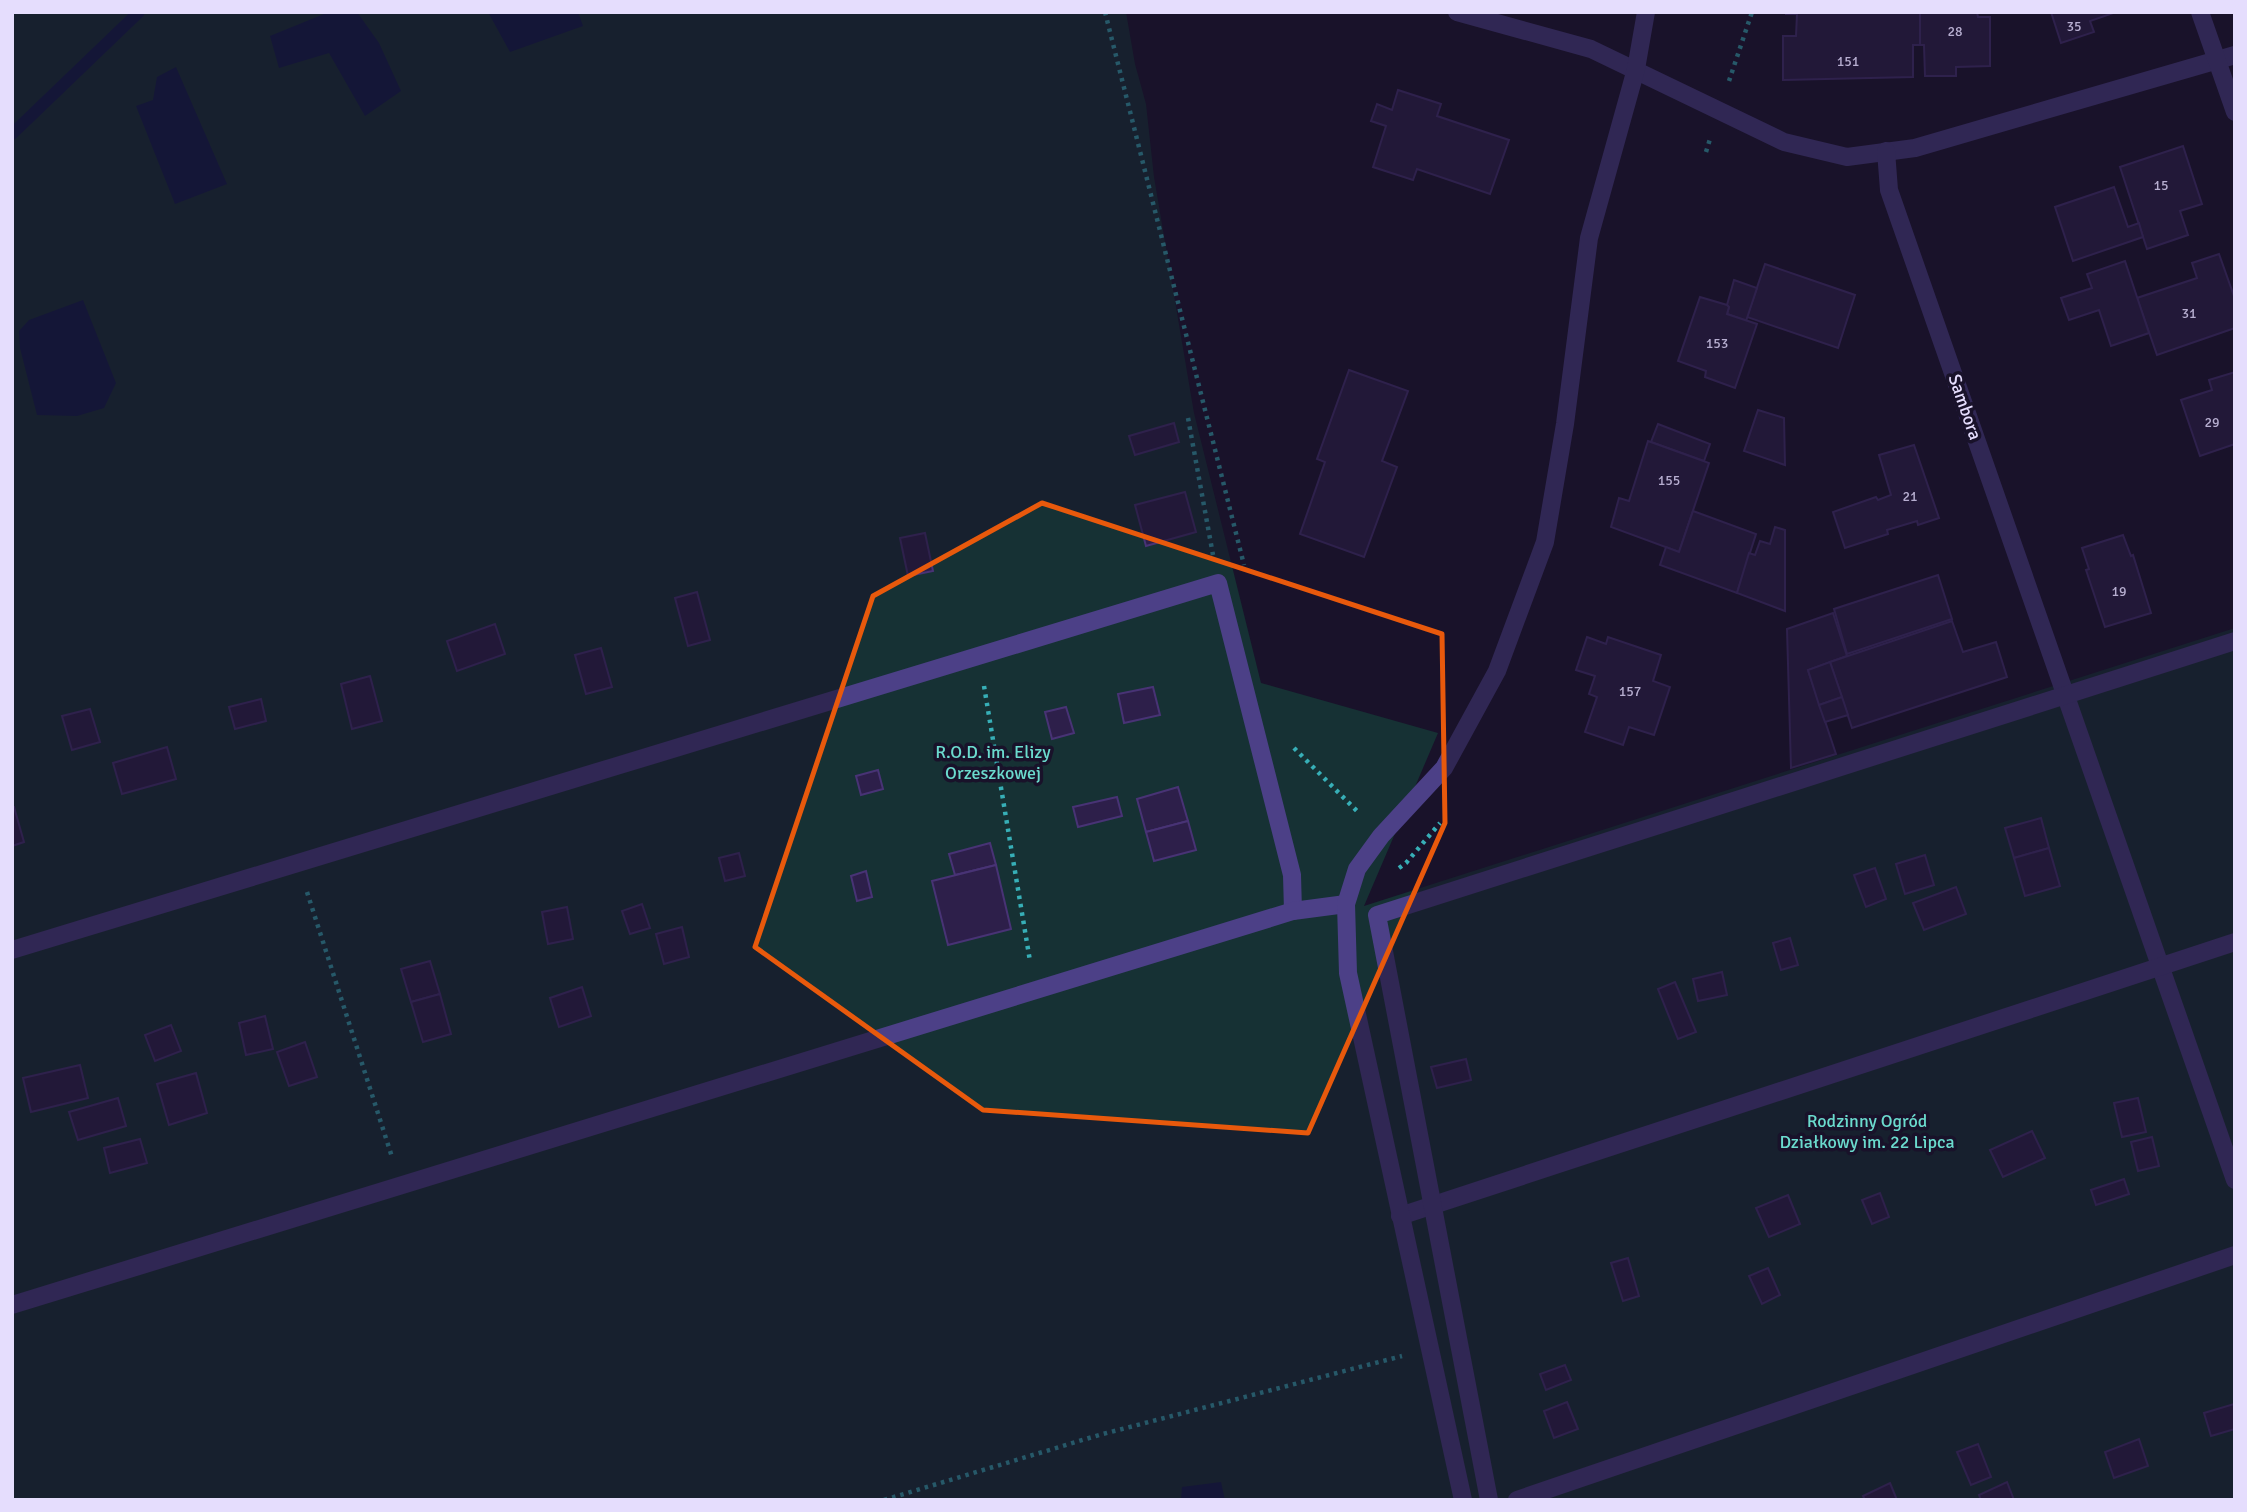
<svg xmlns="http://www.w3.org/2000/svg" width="2247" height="1512" font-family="Signika,sans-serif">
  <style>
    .green { fill: #163134 }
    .water { fill: #0e1c48 }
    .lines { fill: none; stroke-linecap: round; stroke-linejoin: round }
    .stream { stroke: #0e1c48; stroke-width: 12 }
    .building { fill: #2d1f4a; stroke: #483375; stroke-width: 2 }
    .path { stroke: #37afb7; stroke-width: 4.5; stroke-dasharray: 3.5 5; stroke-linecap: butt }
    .minor { stroke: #4c4087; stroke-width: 18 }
    .marked { fill: none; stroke: #e8590c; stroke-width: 5; stroke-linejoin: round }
    .labels { text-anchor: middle; stroke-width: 7; stroke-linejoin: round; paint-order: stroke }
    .number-label { font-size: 14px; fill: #b7aed0 }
    .street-label { font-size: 18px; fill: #e5ddfd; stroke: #19122a }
    .park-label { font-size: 18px; fill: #6bdbce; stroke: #19122a }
  </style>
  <rect width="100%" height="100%" fill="#19122a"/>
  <!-- green -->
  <polygon class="green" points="12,12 1126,12 1135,64 1146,104 1154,177 1194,413 1261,683 1438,733 1364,906 2235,628 2235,1500 12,1500"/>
  <!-- water -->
  <g class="water">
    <polygon points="329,12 357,12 379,43 401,91 365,116 329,53 279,68 270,36"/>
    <polygon points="488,12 578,12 583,26 510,52"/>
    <polygon points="176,67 227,184 175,204 136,106 153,100 157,77"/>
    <polygon points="83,300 116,383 104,408 77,416 37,415 20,348 19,331 29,320"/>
    <polygon points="1221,1482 1225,1500 1181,1500 1182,1487"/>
  </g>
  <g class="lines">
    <!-- stream -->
    <polyline class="stream" points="12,134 139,12"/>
  </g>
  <!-- building -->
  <g class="building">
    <polygon points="1786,12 1920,12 1920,45 1913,45 1913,77 1783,80 1783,36 1796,36 1797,14 1786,14"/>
    <polygon points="1920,12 1977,12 1978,17 1990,17 1990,66 1956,67 1956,76 1925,76 1924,45 1920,45"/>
    <polygon points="2051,12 2116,12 2090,21 2094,32 2061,43"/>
    <polygon points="1398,90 1441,104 1437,116 1509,140 1490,194 1417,169 1413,180 1373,167 1386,126 1371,121 1377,104 1392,110"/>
    <polygon points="2183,146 2202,204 2180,211 2188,235 2147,249 2120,167"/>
    <polygon points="2114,187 2128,227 2139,223 2143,237 2073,261 2055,207"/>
    <polygon points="2219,254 2235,299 2235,328 2157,355 2137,298 2197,278 2192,263"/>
    <polygon points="2125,261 2149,333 2111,346 2099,310 2069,320 2061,298 2092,288 2087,274"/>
    <polygon points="1765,264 1855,295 1838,348 1747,317"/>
    <polygon points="1734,280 1757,288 1746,321 1727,314 1729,307 1727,305"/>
    <polygon points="1700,297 1727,305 1729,307 1727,314 1757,324 1735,388 1705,377 1706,371 1678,361"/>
    <polygon points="1349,370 1408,391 1382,461 1397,467 1364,557 1300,534 1325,462 1317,459"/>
    <polygon points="2235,372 2235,444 2200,456 2181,400 2212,390 2209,380"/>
    <polygon points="1758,410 1784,418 1785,465 1744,451"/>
    <polygon points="1174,423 1179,442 1135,455 1129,436"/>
    <polygon points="1658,424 1710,444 1704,461 1651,442"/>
    <polygon points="1648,441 1709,463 1679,552 1611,527 1619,498 1629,501"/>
    <polygon points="1914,445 1939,518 1918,525 1917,521 1887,530 1888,534 1845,548 1833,512 1876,497 1878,500 1891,495 1879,455"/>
    <polygon points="1185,492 1196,532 1146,546 1135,505"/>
    <polygon points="1693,511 1756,534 1737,593 1660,565 1666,547 1679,552"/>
    <polygon points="1775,527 1785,530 1785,611 1737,593 1749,553 1755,555 1760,541 1770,544"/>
    <polygon points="925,533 933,571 908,576 900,538"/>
    <polygon points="2123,535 2131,556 2133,555 2151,613 2105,627 2086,570 2089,569 2082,548"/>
    <polygon points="1938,575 1952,619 1847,654 1834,609"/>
    <polygon points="697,592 710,640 688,646 675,598"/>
    <polygon points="1833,613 1847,656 1808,670 1836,754 1791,768 1787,629"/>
    <polygon points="1952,621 1963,652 1996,642 2007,677 1852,728 1830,662"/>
    <polygon points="495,624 505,654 457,671 447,641"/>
    <polygon points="1587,637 1606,644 1608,637 1661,655 1653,681 1670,687 1654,735 1629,727 1623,745 1585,732 1597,697 1589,694 1595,676 1576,670"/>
    <polygon points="601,648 612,687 586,694 575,655"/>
    <polygon points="1830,662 1842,697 1819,705 1808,670"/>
    <polygon points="370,676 382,721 352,729 341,684"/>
    <polygon points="1153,687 1160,715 1124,723 1118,694"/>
    <polygon points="1842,697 1848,715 1825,722 1819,705"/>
    <polygon points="261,699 266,721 235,729 229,707"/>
    <polygon points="1066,707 1074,733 1052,739 1045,712"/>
    <polygon points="90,709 100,742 72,750 62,716"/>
    <polygon points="167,747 176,779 122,794 113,763"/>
    <polygon points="878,770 883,789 861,795 856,776"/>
    <polygon points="1178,787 1188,821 1146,832 1137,799"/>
    <polygon points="1117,797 1122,816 1078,827 1073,807"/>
    <polygon points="12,807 14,807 24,842 12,846"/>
    <polygon points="2041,818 2049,848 2014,858 2005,828"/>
    <polygon points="1188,821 1196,850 1154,861 1146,832"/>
    <polygon points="990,843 996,865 955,875 949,854"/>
    <polygon points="2049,848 2060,886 2025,896 2014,858"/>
    <polygon points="739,853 745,876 725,881 719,858"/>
    <polygon points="1925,855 1934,885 1905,894 1896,864"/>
    <polygon points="996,865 1011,929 948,945 932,881"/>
    <polygon points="1875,868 1886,899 1866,907 1854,875"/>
    <polygon points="866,871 872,897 857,901 851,876"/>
    <polygon points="1956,887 1966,914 1924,930 1913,903"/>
    <polygon points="642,904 650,928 630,934 622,911"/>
    <polygon points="567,907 573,939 548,944 542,912"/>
    <polygon points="682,927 689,957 664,964 656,934"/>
    <polygon points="1790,938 1798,965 1781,970 1773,943"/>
    <polygon points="430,961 440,994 411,1002 401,969"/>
    <polygon points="1722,972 1727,995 1698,1001 1693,979"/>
    <polygon points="1675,982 1696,1032 1678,1039 1658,989"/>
    <polygon points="582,987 591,1016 559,1027 550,998"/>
    <polygon points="440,994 451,1034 423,1042 411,1002"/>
    <polygon points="265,1016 273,1049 246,1055 239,1023"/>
    <polygon points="171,1025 181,1051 155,1061 145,1035"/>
    <polygon points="305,1042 317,1077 289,1086 277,1052"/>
    <polygon points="1466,1059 1471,1080 1437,1088 1431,1067"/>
    <polygon points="80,1065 88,1098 31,1112 23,1078"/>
    <polygon points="196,1073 207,1113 169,1125 157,1084"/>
    <polygon points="118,1098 126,1126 78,1140 69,1112"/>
    <polygon points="2138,1098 2146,1132 2122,1137 2114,1103"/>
    <polygon points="2032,1131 2045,1158 2003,1177 1990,1150"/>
    <polygon points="2152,1137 2159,1166 2138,1171 2131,1142"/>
    <polygon points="140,1139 147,1163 110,1173 104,1148"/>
    <polygon points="2124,1179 2129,1194 2096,1205 2091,1190"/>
    <polygon points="1880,1193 1889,1217 1872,1224 1862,1200"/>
    <polygon points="1788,1195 1800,1224 1769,1237 1756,1208"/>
    <polygon points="1628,1258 1639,1296 1623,1301 1611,1263"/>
    <polygon points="1768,1268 1780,1295 1762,1304 1749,1276"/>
    <polygon points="1565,1365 1571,1380 1546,1390 1540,1374"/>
    <polygon points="1567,1402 1578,1429 1554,1438 1544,1411"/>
    <polygon points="2234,1404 2235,1429 2211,1436 2204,1413"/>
    <polygon points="2139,1439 2148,1466 2114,1478 2105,1452"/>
    <polygon points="1978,1444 1991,1477 1971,1485 1957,1452"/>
    <polygon points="2007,1482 2014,1500 1981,1500 1979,1495"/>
    <polygon points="1890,1483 1897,1500 1865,1500 1863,1496"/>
  </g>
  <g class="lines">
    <!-- path -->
    <g class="path">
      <polyline points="1105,12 1244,565"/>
      <polyline points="1729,81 1752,12"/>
      <polyline points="1706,152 1710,139"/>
      <polyline points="1188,418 1213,555"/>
      <polyline points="984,686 1030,961"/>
      <polyline points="1294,748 1359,813"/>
      <polyline points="1399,868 1406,863 1440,823"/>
      <polyline points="307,892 392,1157"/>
      <polyline points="884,1500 1099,1435 1402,1356"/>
    </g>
    <!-- minor -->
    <g class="minor">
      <polyline points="1457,12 1591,49 1784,142 1847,157 1915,148 2235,55"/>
      <polyline points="2200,12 2235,112"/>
      <polyline points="1886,151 1889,190 2235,1180"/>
      <path d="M12,950C415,830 815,703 1218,583L1292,875L1293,911"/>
      <polyline points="1400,1216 2235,942"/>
      <polyline points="12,1305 1293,911 1346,904"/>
      <polyline points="1463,1500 1348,973 1346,904 1357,869 1381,836 1444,768 1497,671 1545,542 1565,424 1589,238 1636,69 1646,12"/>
      <polyline points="1489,1500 1377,915 2235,641"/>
      <polyline points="1517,1500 2235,1255"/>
    </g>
  </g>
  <!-- marked area -->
  <path d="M0 0H2247V1512H0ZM1042,503L1442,634L1445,823L1308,1133L983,1110L755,947L873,596Z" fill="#19122a" fill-opacity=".55" fill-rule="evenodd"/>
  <path class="marked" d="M1042,503L1442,634L1445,823L1308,1133L983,1110L755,947L873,596Z"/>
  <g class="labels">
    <!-- number labels -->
    <g class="number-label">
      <text x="2074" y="31">35</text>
      <text x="1955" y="36">28</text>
      <text x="1848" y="66">151</text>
      <text x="2161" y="190">15</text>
      <text x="2189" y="318">31</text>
      <text x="1717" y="348">153</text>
      <text x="2212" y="427">29</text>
      <text x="1669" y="485">155</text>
      <text x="1910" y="501">21</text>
      <text x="2119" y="596">19</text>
      <text x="1630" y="696">157</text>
    </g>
    <!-- street labels -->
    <g class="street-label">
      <text transform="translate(1965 407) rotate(71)" y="6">Sambora</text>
    </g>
    <!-- park labels -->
    <g class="park-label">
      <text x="993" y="758">R.O.D. im. Elizy<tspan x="993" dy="21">Orzeszkowej</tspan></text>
      <text x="1867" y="1127">Rodzinny Ogród<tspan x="1867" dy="21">Działkowy im. 22 Lipca</tspan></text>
    </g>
  </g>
  <!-- border -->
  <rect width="2247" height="1512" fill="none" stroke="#e5ddfd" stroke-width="28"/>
</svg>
